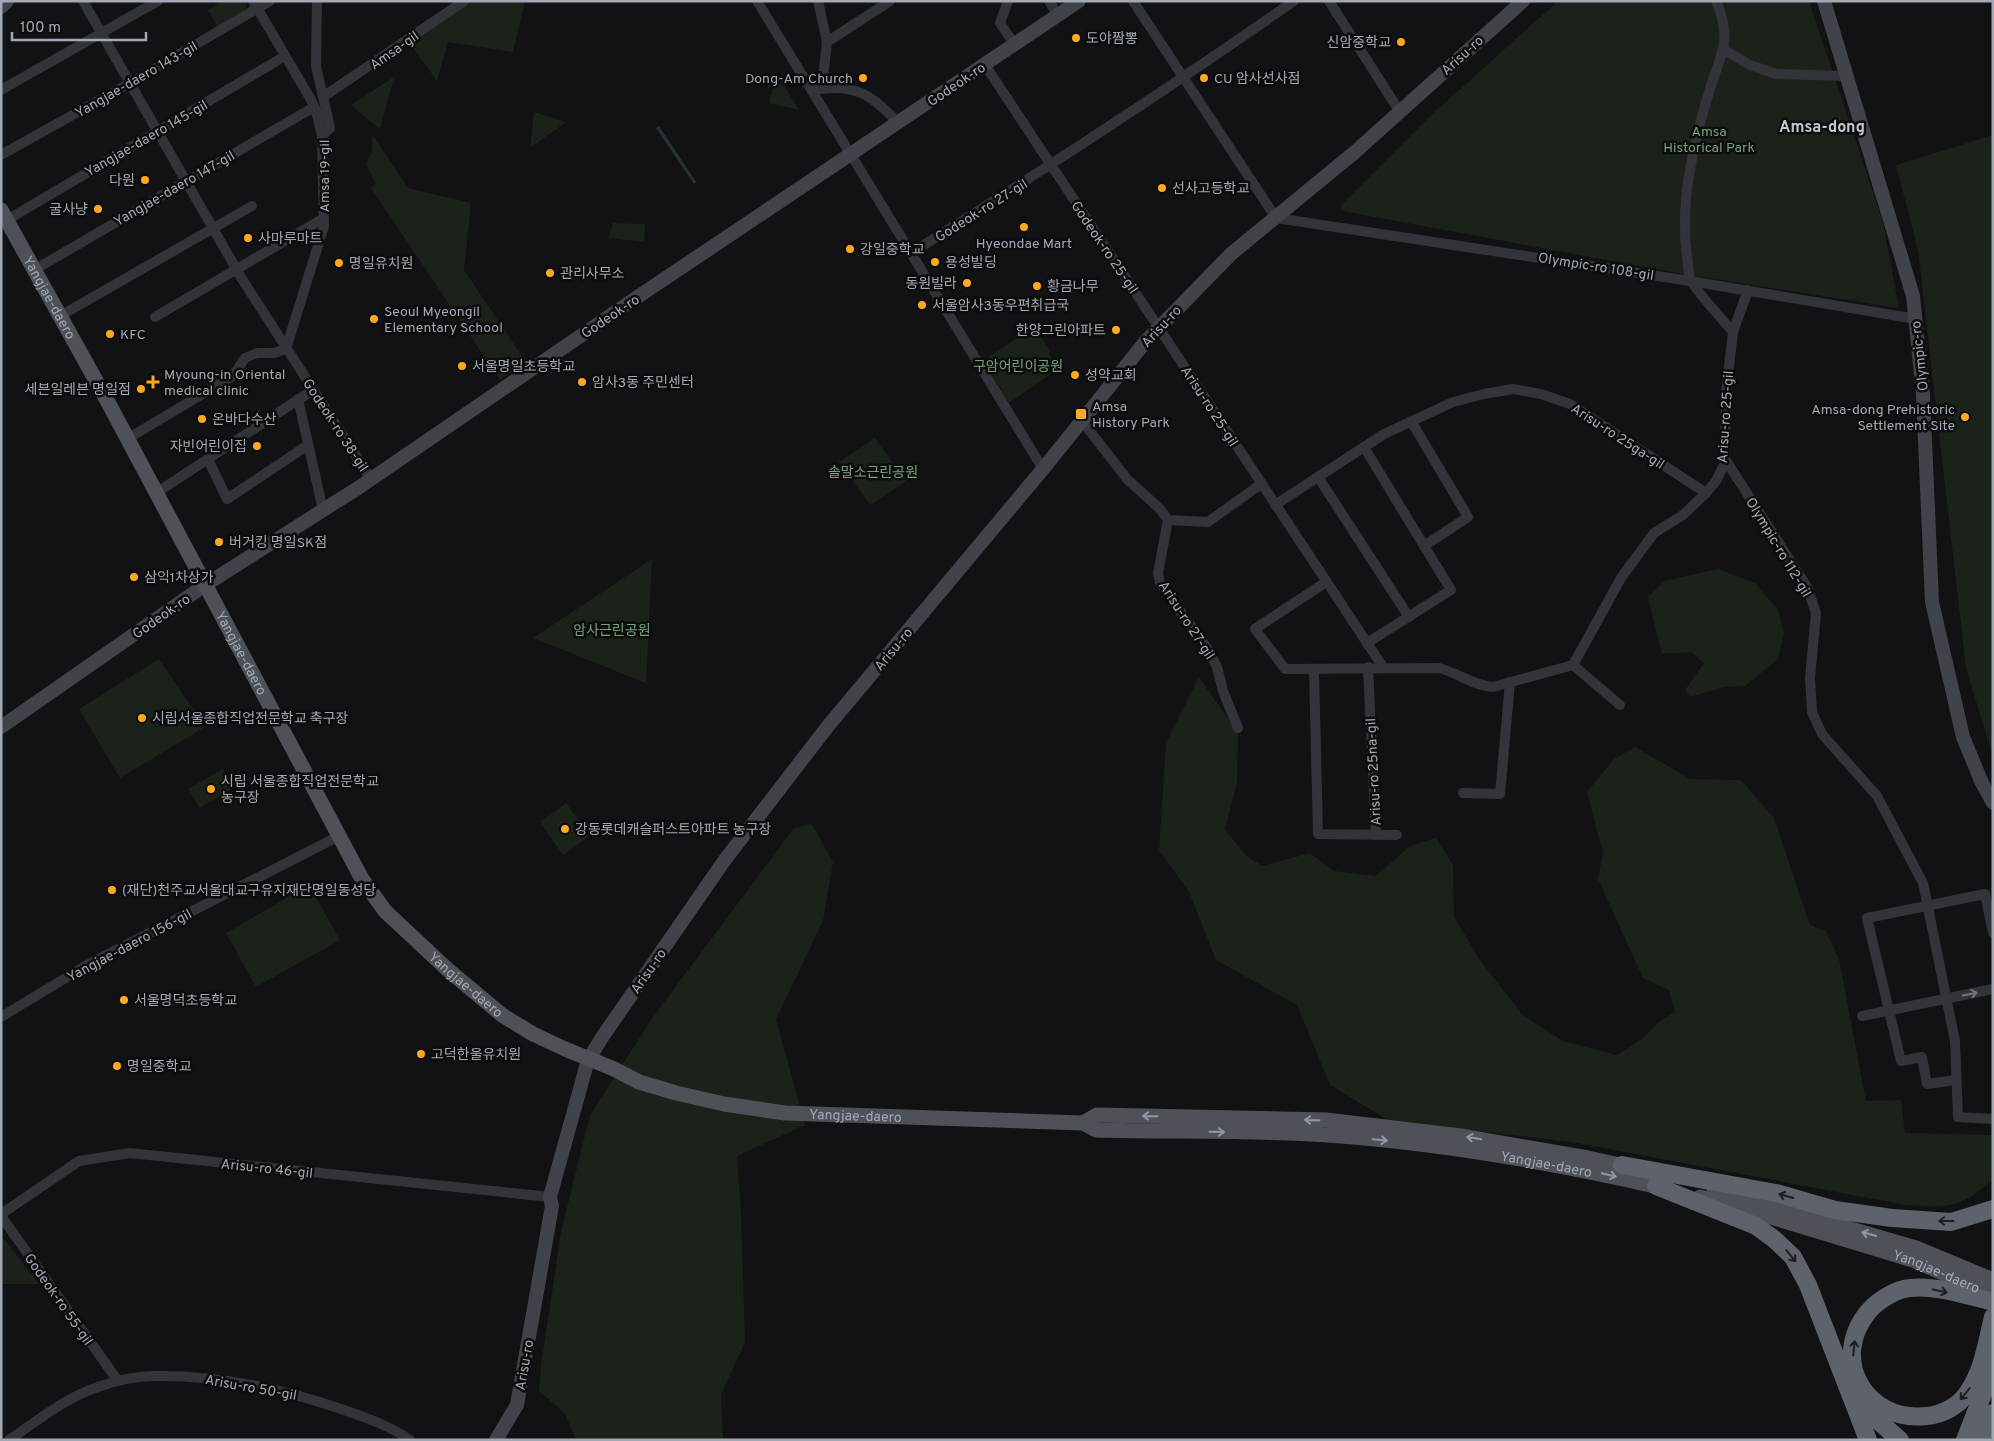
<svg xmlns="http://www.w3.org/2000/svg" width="1994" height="1441" font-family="Overpass,'Noto Sans KR',sans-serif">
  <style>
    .green { fill: #1a221a }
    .water { fill: #273138 }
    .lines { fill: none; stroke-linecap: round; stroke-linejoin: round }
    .street { stroke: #323439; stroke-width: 10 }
    .secondary { stroke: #404349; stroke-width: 14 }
    .primary { stroke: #4e5158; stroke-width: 15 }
    .highway { stroke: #5e626a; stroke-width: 18 }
    .oneway { stroke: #70747d }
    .oneway2 { stroke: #9197a2 }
    .oneway3 { stroke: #1d1e20 }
    .poi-dot { fill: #fea91f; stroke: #0d0d0e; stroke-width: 2 }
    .labels { text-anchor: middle; stroke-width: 5; stroke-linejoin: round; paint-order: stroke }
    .poi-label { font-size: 14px; fill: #a2a9b5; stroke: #0d0d0e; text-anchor: start }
    .street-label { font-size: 14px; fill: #a2a9b5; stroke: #0d0d0e }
    .park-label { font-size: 14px; fill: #77a278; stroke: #0d0d0e }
    .quarter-label { font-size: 16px; font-weight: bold; fill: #c3c8d1; stroke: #0d0d0e }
  </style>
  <rect width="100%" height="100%" fill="#121214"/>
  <!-- green -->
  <g class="green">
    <polygon points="223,1 246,1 247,3 244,12 218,27 208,10"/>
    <polygon points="464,1 525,1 513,52 448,42 437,81 408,41"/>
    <polygon points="1558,1 1809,1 1883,222 1899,308 1682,274 1342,211 1341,206 1438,109"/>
    <polygon points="776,72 799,110 769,103"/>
    <polygon points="394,77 380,129 351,105"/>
    <polygon points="534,112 566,122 530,148"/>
    <polygon points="372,134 408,188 471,203 464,270 526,362 500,380 371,188 376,184 366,164 372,151"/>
    <polygon points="1993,135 1993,757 1966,668 1918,250 1896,165"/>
    <polygon points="613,223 645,224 644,242 608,238"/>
    <polygon points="1034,327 1050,351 1049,354 1058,369 1009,403 986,364 989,356"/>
    <polygon points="875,438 906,481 870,505 839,462"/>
    <polygon points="652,559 646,683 533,638"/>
    <polygon points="1718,569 1755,583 1778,610 1784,634 1778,659 1745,686 1724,687 1690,697 1685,690 1704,663 1691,652 1662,654 1648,597 1664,581"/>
    <polygon points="159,659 205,727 120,778 79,709"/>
    <path d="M1199,677L1238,734L1237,782L1225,829L1246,856L1263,866L1310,853L1334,871L1376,876L1410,846L1436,838L1453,865L1454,917L1482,963L1523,1015L1563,1041L1617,1055L1642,1039L1659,1022L1675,1012L1669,990L1643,978L1598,879L1603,853L1587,792L1614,759L1635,747L1690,779L1741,780L1774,818L1810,925L1826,931L1839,959L1866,1101L1901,1100L1905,1133L1993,1135V1179C1960,1209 1949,1208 1906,1205L1577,1143L1388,1120L1330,1085L1297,1005L1216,960L1189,892L1159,850L1166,743Z"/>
    <polygon points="223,769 234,788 200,808 188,789"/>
    <polygon points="566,803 590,836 563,855 540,822"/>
    <polygon points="812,824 833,862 823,921 776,1019 805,1125 737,1156 741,1214 745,1342 721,1395 723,1440 576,1440 565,1414 539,1391 541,1366 561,1232 590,1115 653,1017 794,828"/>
    <polygon points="309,885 340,940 256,987 226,933"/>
    <polygon points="1,1235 39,1284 1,1284"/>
  </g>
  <!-- water -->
  <polygon class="water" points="659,126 696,182 694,184 656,128"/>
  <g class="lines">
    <!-- street -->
    <g class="street">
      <polyline points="83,1 242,279 371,479"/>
      <polyline points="317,1 316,66 330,128 322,136"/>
      <polyline points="757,1 1043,469"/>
      <polyline points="1008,1 1000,23 1015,45"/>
      <polyline points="1049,1 1058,16"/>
      <polyline points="1133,1 1276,218 1690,281 1916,319"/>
      <polyline points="1329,1 1400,112"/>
      <polyline points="827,42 890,1"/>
      <polyline points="1724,50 1750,65 1776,74 1846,76"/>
      <polyline points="985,65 1383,667"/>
      <polyline points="1,90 158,1"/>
      <path d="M812,90C853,83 871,93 898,123"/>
      <polyline points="812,90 823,78 827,42 818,1"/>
      <polyline points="323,97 464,1"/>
      <polyline points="1,155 130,83 270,1"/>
      <polyline points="7,220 285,56"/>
      <path d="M911,253C1041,172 1168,89 1294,1"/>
      <polyline points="34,270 314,107"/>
      <polyline points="60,316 252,206"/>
      <polyline points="155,317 324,218"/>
      <polyline points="1733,332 1748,290"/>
      <polyline points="298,399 323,510"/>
      <polyline points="1082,421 1127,479 1160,509 1168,520 1158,573 1160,583 1207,648 1217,667 1223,691 1238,728"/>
      <polyline points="1411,421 1468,517 1424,546"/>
      <polyline points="127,439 233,376 245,358 257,353 274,353 286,349 324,226 322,136 316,111 310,98 253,1"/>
      <polyline points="1364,447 1451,590 1367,643"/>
      <polyline points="208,459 227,499 308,445"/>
      <polyline points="1725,459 1807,587 1816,613 1810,678 1812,712 1822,734 1877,796 1923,883 1955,1041 1958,1117 1993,1119"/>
      <polyline points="1318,477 1409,617"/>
      <polyline points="156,493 313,390"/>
      <polyline points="1275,505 1384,434 1453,402 1484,394 1513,389 1541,394 1570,404 1706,493"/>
      <polyline points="1168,520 1208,522 1261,484"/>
      <path d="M1326,582L1255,629L1285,669L1439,668C1458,673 1474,686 1493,687L1573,665L1620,705"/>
      <path d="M1573,665L1621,578L1654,533L1683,515L1706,493L1716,481L1725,463L1726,392L1733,332C1725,322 1693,288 1690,279C1688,272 1688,264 1687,256C1680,204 1692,150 1707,99C1717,60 1735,43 1716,1"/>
      <polyline points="1368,667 1376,835"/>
      <polyline points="1314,670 1318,834 1397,835"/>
      <polyline points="1463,793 1500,794 1510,682"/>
      <polyline points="1862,1016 1993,989"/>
      <polyline points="1,1017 87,965 339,836"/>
      <polyline points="1956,1080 1927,1084 1922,1057 1901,1061 1867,918 1985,894 1993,933"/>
      <polyline points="1,1214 79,1161 130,1153 550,1197"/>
      <polyline points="1,1216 118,1381"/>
      <path d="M9,1440C37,1421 65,1398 98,1387C115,1381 135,1376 154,1376C218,1375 284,1389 344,1410C367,1418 390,1426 410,1440"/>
    </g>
    <!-- secondary -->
    <g class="secondary">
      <polyline points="1824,1 1913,296 1923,394 1932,602 1963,737 1982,783 1993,803"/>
      <polyline points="1,7 7,1"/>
      <polyline points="1,727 205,585 358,488 633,300 1079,1"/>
      <polyline points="496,1440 517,1405 552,1206 550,1197 588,1060 603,1036 724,861 828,726 1043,469 1146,341 1231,254 1355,152 1523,1"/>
    </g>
    <!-- primary -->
    <g class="primary">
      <path id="s1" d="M1,210L109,404L362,879L385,911L447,969L502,1015L533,1034L565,1049L614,1069L639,1082L676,1093L724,1104L785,1113L1083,1123L1096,1130C1173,1132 1251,1130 1327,1135C1442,1143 1556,1163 1668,1189"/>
      <polyline points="1083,1123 1097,1115 1326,1120 1461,1136 1588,1158 1633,1168"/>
      <polyline points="1714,1189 1916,1248 1993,1280"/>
      <path id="s2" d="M1700,1197L1758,1213L1913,1260L1993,1295"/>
    </g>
    <!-- highway -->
    <g class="highway">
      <polyline points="1622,1165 1776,1193 1835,1210 1892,1218 1951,1222 1993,1209"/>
      <polyline points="1656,1186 1756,1226 1774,1239 1793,1257 1808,1285 1868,1440"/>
      <path d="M1993,1302C1969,1296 1935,1285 1910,1288C1896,1289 1877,1301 1868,1312C1829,1359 1866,1423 1926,1416C1942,1415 1959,1406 1968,1392C1983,1371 1987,1341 1993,1317"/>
      <polyline points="1861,1400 1876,1419 1900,1440"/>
      <polyline points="1965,1440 1993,1368"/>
      <polyline points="1981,1440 1993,1413"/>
    </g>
  </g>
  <!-- one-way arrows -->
  <defs><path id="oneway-shaft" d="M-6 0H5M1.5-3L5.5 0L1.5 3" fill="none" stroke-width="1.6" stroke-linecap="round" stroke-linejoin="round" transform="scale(1.25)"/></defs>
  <use class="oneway" href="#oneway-shaft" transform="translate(1970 994) rotate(-12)"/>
  <g class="oneway2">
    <use href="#oneway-shaft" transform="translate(1150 1116) rotate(-179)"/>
    <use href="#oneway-shaft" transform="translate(1312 1120) rotate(-179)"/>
    <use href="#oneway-shaft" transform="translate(1217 1132) rotate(1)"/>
    <use href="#oneway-shaft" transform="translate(1474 1138) rotate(-170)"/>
    <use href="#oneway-shaft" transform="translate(1380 1140) rotate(5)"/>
    <use href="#oneway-shaft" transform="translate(1609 1175) rotate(13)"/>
    <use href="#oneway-shaft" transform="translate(1869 1234) rotate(-164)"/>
  </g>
  <g class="oneway3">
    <use href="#oneway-shaft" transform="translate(1786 1196) rotate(-164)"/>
    <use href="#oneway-shaft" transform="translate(1946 1221) rotate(180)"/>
    <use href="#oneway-shaft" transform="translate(1791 1256) rotate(51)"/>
    <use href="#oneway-shaft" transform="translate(1940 1291) rotate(11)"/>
    <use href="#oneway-shaft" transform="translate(1854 1348) rotate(-84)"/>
    <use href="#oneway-shaft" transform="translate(1965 1394) rotate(129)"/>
  </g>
  <!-- markers -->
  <g class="poi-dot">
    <circle cx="1076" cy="38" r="5"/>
    <circle cx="1401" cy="42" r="5"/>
    <circle cx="863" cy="78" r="5"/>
    <circle cx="1204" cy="78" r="5"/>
    <circle cx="145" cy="180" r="5"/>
    <circle cx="1162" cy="188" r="5"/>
    <circle cx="98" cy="209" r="5"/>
    <circle cx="1024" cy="227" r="5"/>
    <circle cx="248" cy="238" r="5"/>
    <circle cx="850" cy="249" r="5"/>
    <circle cx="935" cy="262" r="5"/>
    <circle cx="339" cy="263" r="5"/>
    <circle cx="550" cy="273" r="5"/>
    <circle cx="967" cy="283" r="5"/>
    <circle cx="1037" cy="286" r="5"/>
    <circle cx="922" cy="305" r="5"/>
    <circle cx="374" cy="319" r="5"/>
    <circle cx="1116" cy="330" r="5"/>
    <circle cx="110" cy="334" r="5"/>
    <circle cx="462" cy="366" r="5"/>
    <circle cx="1075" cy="375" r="5"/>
    <path d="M150.5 374.5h5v5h5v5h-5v5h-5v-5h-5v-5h5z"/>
    <circle cx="582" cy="382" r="5"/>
    <circle cx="141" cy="389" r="5"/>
    <rect x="1075" y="408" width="12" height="12" rx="2.5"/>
    <circle cx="1965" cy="417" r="5"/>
    <circle cx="202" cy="419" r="5"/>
    <circle cx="257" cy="446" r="5"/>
    <circle cx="219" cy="542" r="5"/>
    <circle cx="134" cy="577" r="5"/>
    <circle cx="142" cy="718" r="5"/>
    <circle cx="211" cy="789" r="5"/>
    <circle cx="565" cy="829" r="5"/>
    <circle cx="112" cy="890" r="5"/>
    <circle cx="124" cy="1000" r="5"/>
    <circle cx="421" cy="1054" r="5"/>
    <circle cx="117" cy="1066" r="5"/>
  </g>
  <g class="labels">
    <!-- poi labels -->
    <g class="poi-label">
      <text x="1086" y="43">도야짬뽕</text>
      <text x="1391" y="47" text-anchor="end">신암중학교</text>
      <text x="853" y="83" text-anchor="end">Dong-Am Church</text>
      <text x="1214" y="83">CU 암사선사점</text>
      <text x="135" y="185" text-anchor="end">다원</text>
      <text x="1172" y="193">선사고등학교</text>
      <text x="88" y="214" text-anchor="end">굴사냥</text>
      <text x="258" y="243">사마루마트</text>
      <text x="1024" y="248" text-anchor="middle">Hyeondae Mart</text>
      <text x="860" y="254">강일중학교</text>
      <text x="945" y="267">용성빌딩</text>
      <text x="349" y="268">명일유치원</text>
      <text x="560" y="278">관리사무소</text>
      <text x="957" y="288" text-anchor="end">동원빌라</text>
      <text x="1047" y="291">황금나무</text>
      <text x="932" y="310">서울암사3동우편취급국</text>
      <text x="384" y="316">Seoul Myeongil<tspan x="384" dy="16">Elementary School</tspan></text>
      <text x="1106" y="335" text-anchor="end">한양그린아파트</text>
      <text x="120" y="339">KFC</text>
      <text x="472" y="371">서울명일초등학교</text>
      <text x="164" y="379">Myoung-in Oriental<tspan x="164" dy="16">medical clinic</tspan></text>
      <text x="1085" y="380">성약교회</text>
      <text x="592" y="387">암사3동 주민센터</text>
      <text x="131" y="394" text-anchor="end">세븐일레븐 명일점</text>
      <text x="1092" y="411">Amsa<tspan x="1092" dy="16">History Park</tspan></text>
      <text x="1955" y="414" text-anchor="end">Amsa-dong Prehistoric<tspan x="1955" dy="16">Settlement Site</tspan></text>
      <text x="212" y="424">온바다수산</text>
      <text x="247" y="451" text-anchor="end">자빈어린이집</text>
      <text x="229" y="547">버거킹 명일SK점</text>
      <text x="144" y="582">삼익1차상가</text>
      <text x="152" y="723">시립서울종합직업전문학교 축구장</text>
      <text x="221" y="786">시립 서울종합직업전문학교<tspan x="221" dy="16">농구장</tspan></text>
      <text x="575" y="834">강동롯데캐슬퍼스트아파트 농구장</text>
      <text x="122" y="895">(재단)천주교서울대교구유지재단명일동성당</text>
      <text x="134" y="1005">서울명덕초등학교</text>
      <text x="431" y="1059">고덕한울유치원</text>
      <text x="127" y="1071">명일중학교</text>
    </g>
    <!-- street labels -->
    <g class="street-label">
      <text transform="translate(394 50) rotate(-35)" y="5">Amsa-gil</text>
      <text transform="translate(1462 55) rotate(-42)" y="5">Arisu-ro</text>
      <text transform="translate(136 79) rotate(-30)" y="5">Yangjae-daero 143-gil</text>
      <text transform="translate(956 84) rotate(-34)" y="5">Godeok-ro</text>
      <text transform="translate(146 138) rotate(-30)" y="5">Yangjae-daero 145-gil</text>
      <text transform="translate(324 176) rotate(-90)" y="5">Amsa 19-gil</text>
      <text transform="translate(174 188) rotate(-30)" y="5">Yangjae-daero 147-gil</text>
      <text transform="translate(981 210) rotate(-32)" y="5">Godeok-ro 27-gil</text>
      <text transform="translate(1105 247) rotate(56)" y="5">Godeok-ro 25-gil</text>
      <text transform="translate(1596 266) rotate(9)" y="5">Olympic-ro 108-gil</text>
      <text dy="5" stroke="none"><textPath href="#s1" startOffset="100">Yangjae-daero</textPath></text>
      <text transform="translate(610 316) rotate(-34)" y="5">Godeok-ro</text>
      <text transform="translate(1161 326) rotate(-47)" y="5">Arisu-ro</text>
      <text transform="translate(1919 356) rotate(-96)" y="5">Olympic-ro</text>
      <text transform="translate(1210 406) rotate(57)" y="5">Arisu-ro 25-gil</text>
      <text transform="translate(1725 417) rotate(-86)" y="5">Arisu-ro 25-gil</text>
      <text transform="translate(336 425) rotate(57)" y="5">Godeok-ro 38-gil</text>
      <text transform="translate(1618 436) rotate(33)" y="5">Arisu-ro 25ga-gil</text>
      <text transform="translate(1779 547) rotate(59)" y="5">Olympic-ro 112-gil</text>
      <text transform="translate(161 616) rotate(-35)" y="5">Godeok-ro</text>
      <text transform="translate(1187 620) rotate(57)" y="5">Arisu-ro 27-gil</text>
      <text transform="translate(893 649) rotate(-50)" y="5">Arisu-ro</text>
      <text dy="5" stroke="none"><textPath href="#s1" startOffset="504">Yangjae-daero</textPath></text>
      <text transform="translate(1373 772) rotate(-93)" y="5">Arisu-ro 25na-gil</text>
      <text transform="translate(129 945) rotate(-28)" y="5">Yangjae-daero 156-gil</text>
      <text transform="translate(648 971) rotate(-55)" y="5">Arisu-ro</text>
      <text dy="5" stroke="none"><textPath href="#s1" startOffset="909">Yangjae-daero</textPath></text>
      <text dy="5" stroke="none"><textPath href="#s1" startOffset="1329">Yangjae-daero</textPath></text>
      <text dy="5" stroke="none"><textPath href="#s1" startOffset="2024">Yangjae-daero</textPath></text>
      <text transform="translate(267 1168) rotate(6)" y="5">Arisu-ro 46-gil</text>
      <text dy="5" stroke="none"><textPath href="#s2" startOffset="248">Yangjae-daero</textPath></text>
      <text transform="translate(59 1299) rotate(55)" y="5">Godeok-ro 55-gil</text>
      <text transform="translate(524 1365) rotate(-80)" y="5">Arisu-ro</text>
      <text transform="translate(251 1387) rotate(10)" y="5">Arisu-ro 50-gil</text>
    </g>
    <!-- park labels -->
    <g class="park-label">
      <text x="1709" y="136">Amsa<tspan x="1709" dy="16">Historical Park</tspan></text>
      <text x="1018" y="371">구암어린이공원</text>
      <text x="873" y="477">솔말소근린공원</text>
      <text x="612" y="635">암사근린공원</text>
    </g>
    <!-- quarter labels -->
    <g class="quarter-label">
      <text x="1822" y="132">Amsa-dong</text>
    </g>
  </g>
  <!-- border -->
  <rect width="1994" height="1441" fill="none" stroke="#a2a9b5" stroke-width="5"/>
  <!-- scale -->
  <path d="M12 32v8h134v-8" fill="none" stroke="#a2a9b5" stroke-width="2.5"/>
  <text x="20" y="32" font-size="15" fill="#a2a9b5" stroke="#0d0d0e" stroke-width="4" paint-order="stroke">100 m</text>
</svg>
